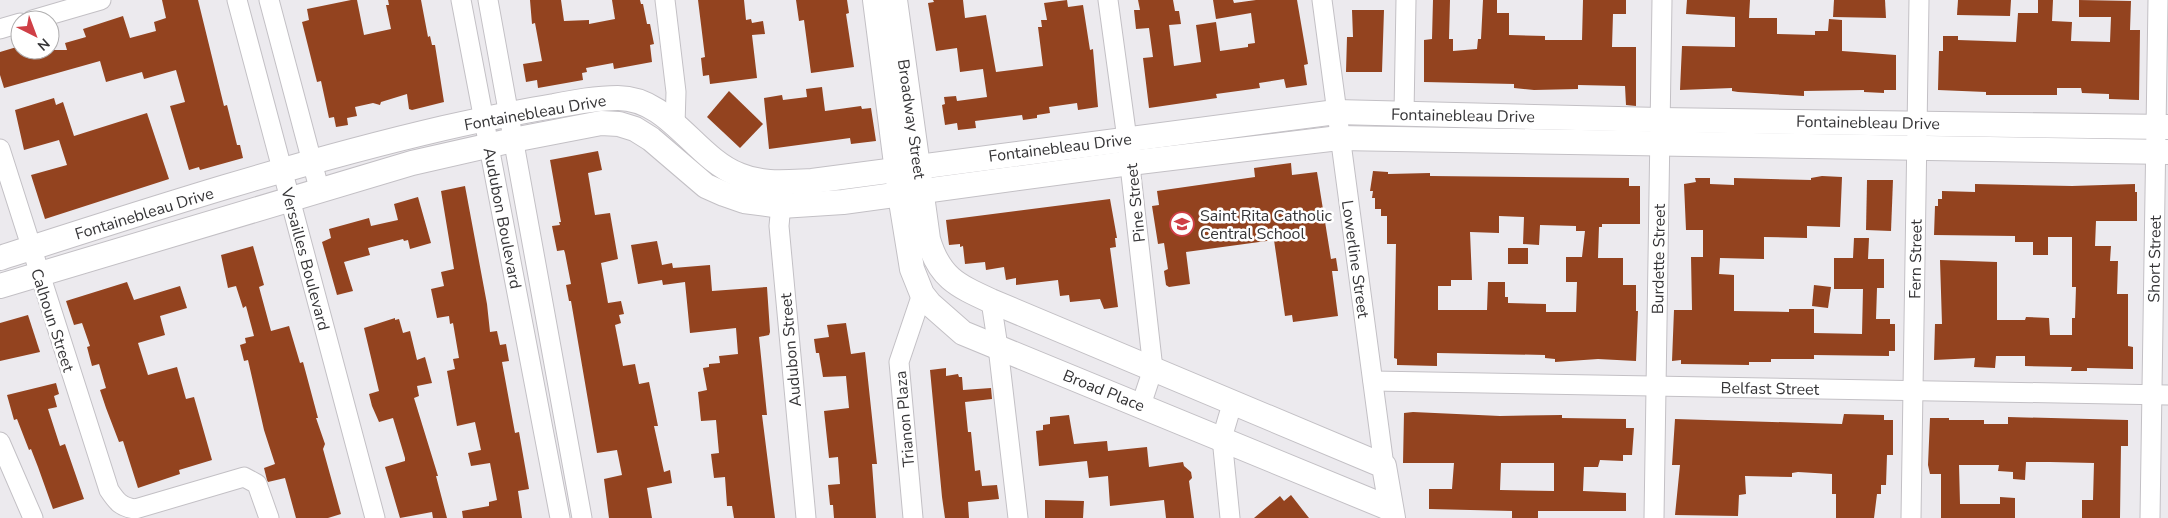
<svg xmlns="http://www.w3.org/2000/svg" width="2168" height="518" font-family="'Nunito Sans',sans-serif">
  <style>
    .building { fill: #93431f; fill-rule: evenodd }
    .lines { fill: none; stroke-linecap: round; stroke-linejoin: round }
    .minor-casing { stroke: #c3c0c5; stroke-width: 21 }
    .tertiary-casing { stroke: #c3c0c5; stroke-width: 26 }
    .minor { stroke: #fff; stroke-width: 19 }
    .tertiary { stroke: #fff; stroke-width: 24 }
    .labels { text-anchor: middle; stroke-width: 5; stroke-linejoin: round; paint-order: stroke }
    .street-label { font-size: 16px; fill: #363537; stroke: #fff }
    .poi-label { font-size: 16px; fill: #363537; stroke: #fff; text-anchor: start }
  </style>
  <rect width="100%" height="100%" fill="#eceaee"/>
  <!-- building -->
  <g class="building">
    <polygon points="162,0 198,0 224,106 227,105 237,145 240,145 243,158 200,170 199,167 189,170 170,106 185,102 176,70 144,79 142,72 106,82 100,61 4,88 0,75 0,52 20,46 20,50 67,50 65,43 86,37 83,29 123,16 130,38 156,31 154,22 166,18"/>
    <polygon points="351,0 357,0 364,35 391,29 386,5 389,5 388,0 421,0 428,37 430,36 432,45 435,45 444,102 412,110 409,109 407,94 381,102 380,105 373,103 355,107 357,116 347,118 348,125 336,127 334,117 329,118 321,81 317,82 302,22 309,20 307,9"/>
    <polygon points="530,0 561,0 564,21 589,20 589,24 615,19 612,0 640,0 641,4 643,4 647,24 650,24 654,44 650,45 652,62 614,69 613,63 586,68 587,72 582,73 583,80 538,88 537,80 526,82 523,64 542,61 535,23 532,24"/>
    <polygon points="698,0 744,0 746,20 751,19 752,23 763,21 765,34 752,35 757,78 710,84 709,75 703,76 701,58 705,57"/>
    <polygon points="796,0 847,0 849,13 846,14 854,67 811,73 804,20 799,21"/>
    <polygon points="933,0 963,0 965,18 986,15 996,72 1043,66 1038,27 1042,27 1041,20 1047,20 1044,3 1067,0 1068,7 1083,5 1090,50 1093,49 1098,107 1078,110 1077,103 1049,107 1050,113 1037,115 1037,118 1023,120 1022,115 975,121 976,128 958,130 957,123 945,125 942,105 945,104 944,97 956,96 957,101 987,97 983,69 960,72 957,48 936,51 928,3 934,2"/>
    <polygon points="1138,0 1173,0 1175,11 1179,11 1181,24 1169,25 1174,66 1201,62 1196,25 1216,22 1220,51 1248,47 1248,44 1255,43 1251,13 1216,19 1213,0 1233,0 1234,3 1256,0 1297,0 1308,64 1304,65 1307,85 1286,88 1284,79 1259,83 1260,88 1216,94 1217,98 1149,108 1143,58 1153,57 1149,28 1136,29 1134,10 1140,10"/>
    <polygon points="1433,0 1450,0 1449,39 1453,39 1453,51 1477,49 1478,39 1481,39 1483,0 1497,0 1497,13 1509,13 1509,35 1545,36 1545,40 1582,40 1583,0 1626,0 1626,14 1613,14 1612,47 1636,47 1636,106 1626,105 1625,86 1578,85 1578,89 1534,90 1514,88 1514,84 1424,82 1424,40 1432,39"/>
    <polygon points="1687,0 1750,0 1749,18 1777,18 1777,34 1815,35 1815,31 1828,31 1829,19 1842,20 1842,51 1896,55 1896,90 1884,90 1884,93 1864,92 1864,90 1804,91 1804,96 1738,92 1732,91 1732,88 1680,90 1682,46 1735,47 1735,17 1686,14"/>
    <polygon points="1834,0 1885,0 1886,18 1833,17"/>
    <polygon points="1958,0 2011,0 2010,16 1957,15"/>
    <polygon points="2038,0 2053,0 2052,21 2072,22 2071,41 2110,42 2111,17 2079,17 2079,0 2131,1 2130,30 2140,30 2139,100 2109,99 2109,94 2082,93 2081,88 2057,88 2057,95 1986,95 1986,92 1938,90 1939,51 1943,51 1943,36 1958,36 1958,40 2016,42 2018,13 2038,13"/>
    <polygon points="1352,10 1384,10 1382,72 1346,72 1347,37 1353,37"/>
    <polygon points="822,87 825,111 861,106 862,109 871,108 876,141 851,144 850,138 769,149 764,98 782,95 783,100 807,97 806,89"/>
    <polygon points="729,91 763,124 740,148 707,117"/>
    <polygon points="54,98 56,105 63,102 74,136 147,113 169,179 45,219 31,175 67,165 59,140 24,150 15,110"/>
    <polygon points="598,151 602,170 588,173 595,215 610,213 618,259 601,263 608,303 621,301 624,314 619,315 621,323 615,325 623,366 635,364 639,384 649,382 658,426 654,426 664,472 670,470 672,483 647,488 652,518 609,518 604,479 622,475 617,450 597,453 571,301 569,301 566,285 571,284 565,253 564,250 557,251 552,226 560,225 559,222 561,222 550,160"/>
    <polygon points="1291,163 1292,175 1317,172 1331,259 1336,258 1338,271 1332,271 1338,316 1293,322 1292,315 1285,316 1274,240 1186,252 1190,284 1169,287 1166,285 1164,271 1168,269 1164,243 1158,244 1152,206 1159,205 1157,191 1255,177 1254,168"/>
    <path d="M1373,171L1388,172V174L1430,173V176L1629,178V186H1640V224H1602V227H1599L1598,258H1623V285H1636V311H1638L1636,361L1598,359L1555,362V359L1545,358V355L1437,353V366L1397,365V359L1394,358L1396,244H1387V216H1381V209H1375V198H1372L1373,191H1370ZM1499,216L1524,217L1523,244L1539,245L1540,225L1576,226V231H1585L1582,257H1566V282H1577L1576,312H1546V304L1508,303V297H1505V282H1488L1487,310H1438V286H1451V280H1472L1470,232L1499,233Z"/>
    <polygon points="1822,176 1842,177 1840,227 1807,226 1807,238 1764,237 1764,259 1720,258 1719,274 1734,275 1734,311 1789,312 1789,309 1814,309 1814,333 1862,334 1863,289 1834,289 1834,258 1853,258 1854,238 1869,238 1868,259 1884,259 1884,288 1877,288 1876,319 1890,319 1890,324 1895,324 1895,351 1889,351 1889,356 1814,355 1814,359 1771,359 1771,362 1749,362 1749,365 1681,364 1681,360 1672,361 1674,310 1692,310 1691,257 1703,257 1703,230 1686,230 1684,184 1696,182 1695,178 1710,178 1710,184 1734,185 1734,178 1811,180 1811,178"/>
    <polygon points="1867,180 1893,180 1891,231 1866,230"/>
    <polygon points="1975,184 2072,186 2135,184 2135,192 2137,192 2137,221 2096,221 2095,246 2111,246 2110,261 2118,261 2117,294 2128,294 2128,346 2133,347 2133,369 2087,368 2087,371 2071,371 2072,367 2025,366 2025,356 1996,356 1995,368 1974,367 1975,358 1934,360 1935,324 1942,324 1940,260 1997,262 1997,320 2025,320 2026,317 2049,318 2050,335 2072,335 2072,318 2075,318 2076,287 2072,287 2072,237 2048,237 2048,255 2033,255 2033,242 2015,242 2015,236 1934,235 1935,206 1938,206 1938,199 1942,199 1942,191 1975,192"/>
    <polygon points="465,186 487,304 490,332 497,331 500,345 506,344 509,361 502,362 515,433 519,432 529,489 518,491 522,518 463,518 462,511 489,506 489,502 497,500 490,463 471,466 468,453 481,450 475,422 457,426 447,371 455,369 453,359 459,358 453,323 450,324 449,316 437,318 431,289 444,286 441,272 454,269 441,191"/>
    <polygon points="418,197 431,243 410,249 408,240 404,241 403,239 368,248 370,255 344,262 353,291 337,295 322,242 331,238 329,229 369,218 371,226 398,220 394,204"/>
    <polygon points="1110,199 1117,238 1115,238 1116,247 1110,248 1118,307 1104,309 1100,299 1070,302 1069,295 1060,296 1058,280 1016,285 1016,278 1006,280 1004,267 986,270 985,262 965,264 963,246 960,247 960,244 949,245 946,220"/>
    <polygon points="657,241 662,265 672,263 673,268 710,265 712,291 767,287 770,332 769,335 759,337 767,415 762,415 775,518 734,518 732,506 727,506 725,477 714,478 711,454 719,453 716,420 701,421 698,392 707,390 703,368 709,367 709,364 720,363 719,356 738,354 736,328 690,333 685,282 663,285 662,280 638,284 631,245"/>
    <polygon points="253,246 264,285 259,287 271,331 289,326 300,363 303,362 318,418 316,418 325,444 323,449 341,514 328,518 296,518 285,478 268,482 267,480 264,468 275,464 264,430 248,360 244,361 240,345 246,343 245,338 254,336 246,306 243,308 236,286 228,288 221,255"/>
    <rect x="1508" y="248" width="20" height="16"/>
    <polygon points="127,282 134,300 180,286 187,308 160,316 165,335 138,343 148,375 177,367 186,399 194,397 212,460 179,470 180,474 138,488 123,441 119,442 106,408 100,390 106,388 99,364 92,366 87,347 90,346 82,323 74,325 66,301"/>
    <polygon points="1814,285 1831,287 1828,308 1812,306"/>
    <polygon points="28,315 40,352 0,361 0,323"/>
    <polygon points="395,318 395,320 399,319 403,333 410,331 417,360 425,357 432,383 417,386 419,396 414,398 438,476 436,476 447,518 433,518 432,512 400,518 385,467 405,461 405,458 393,418 379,422 372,406 369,394 379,391 364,328"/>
    <polygon points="846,323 851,354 865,352 877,464 872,464 876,518 834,518 833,505 830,505 828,485 840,484 838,457 829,458 824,411 849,408 846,376 823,377 819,353 816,353 814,339 829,337 827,325"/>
    <polygon points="946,368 946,376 958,374 959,377 962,377 963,390 991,388 992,399 965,402 968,432 971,432 975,471 980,470 982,486 997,485 999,499 968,502 969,518 945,518 942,497 930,370"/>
    <polygon points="56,383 59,394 54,396 57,407 48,409 60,446 65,444 84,499 53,509 38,467 31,449 29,450 17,419 14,420 7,395"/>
    <path d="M1413,412L1500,416L1562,415V418L1626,419V428H1634L1632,455H1623V461L1600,460L1598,467H1584L1583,491L1626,493V511H1538V518H1512V511L1429,509V489H1452L1454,463H1403L1404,413ZM1501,463H1554V491L1500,490Z"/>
    <polygon points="1844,414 1884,415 1884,420 1893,420 1893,455 1887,455 1886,485 1881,485 1881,494 1877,494 1874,518 1836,518 1836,494 1832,494 1832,474 1798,472 1792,473 1792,477 1745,476 1746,494 1739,495 1738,516 1675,515 1680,465 1672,465 1675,419 1842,424"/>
    <polygon points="1069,415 1074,444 1107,441 1108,451 1147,447 1149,467 1183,462 1184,466 1191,472 1192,478 1189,481 1194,518 1166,518 1164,500 1110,506 1108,476 1089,478 1087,461 1039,466 1036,431 1043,430 1043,425 1050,424 1050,417"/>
    <polygon points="2008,417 2128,420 2128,446 2121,446 2120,518 2082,518 2082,500 2093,500 2094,463 2050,462 2026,462 2025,480 2013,479 2013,472 1998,471 1999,465 1959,465 1960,504 2000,504 2000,497 2015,498 2015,518 1941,518 1941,474 1930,474 1928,465 1930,418 1949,418 1949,420 1984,420 1984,424 2008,424"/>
    <polygon points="1291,495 1309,518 1254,518 1280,496 1284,501"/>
    <polygon points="1045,500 1084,501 1083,518 1045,518"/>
  </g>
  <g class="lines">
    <!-- minor casing -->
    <g class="minor-casing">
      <g id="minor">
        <polyline points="237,0 375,518"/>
        <polyline points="269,0 320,192"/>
        <polyline points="461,0 560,518"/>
        <polyline points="488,0 582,518"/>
        <polyline points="665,0 676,92 675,125"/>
        <polyline points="1108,0 1127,139 1153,369 1141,405"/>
        <polyline points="1322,0 1384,466"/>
        <polyline points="32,20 101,0"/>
        <polyline points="0,29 20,23"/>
        <polyline points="1404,113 1406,0"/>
        <path d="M0,149L109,490C117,502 121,507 135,509L244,477L257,484L269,518"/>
        <polyline points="782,193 779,226 806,518"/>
        <polyline points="991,301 998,347 1018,518"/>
        <polyline points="1373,381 2168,395"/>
        <polyline points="0,442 33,518"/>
        <polyline points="913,518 899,362 922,294"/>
        <polyline points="1230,518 1222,438 1233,401"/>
        <polyline points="1654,518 1662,0"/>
        <polyline points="1911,518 1919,0"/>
        <polyline points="2150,518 2158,0"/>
      </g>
    </g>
    <!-- tertiary casing -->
    <g class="tertiary-casing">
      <g id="tertiary">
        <polyline points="875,0 900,195 912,269 922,294 930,304 963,333 1391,509"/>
        <path d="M895,0L928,239C939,277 956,285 991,301L1384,466L1393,518"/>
        <path d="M0,258C146,211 294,163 444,128C480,120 517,112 554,106C575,102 596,98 618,98C669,98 695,158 739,175C762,185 787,182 812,181L1336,112L1660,120L2168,127"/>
        <polyline points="0,286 412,163 513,140 601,123 619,124 635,129 651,139 706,186 724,194 744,201 781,206 843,202 1130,163 1339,138 2168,152"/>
      </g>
    </g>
    <!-- minor -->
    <use href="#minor" class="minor"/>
    <!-- tertiary -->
    <use href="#tertiary" class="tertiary"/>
  </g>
  <!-- icons -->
  <defs>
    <g id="school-ring" transform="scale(1.25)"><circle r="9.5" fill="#fff" stroke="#cf3f46" stroke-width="1.5"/><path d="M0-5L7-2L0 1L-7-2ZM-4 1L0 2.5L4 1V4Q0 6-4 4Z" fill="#cf3f46"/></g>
  </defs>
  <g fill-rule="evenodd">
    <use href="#school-ring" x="1182" y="224"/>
  </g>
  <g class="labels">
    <!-- street labels -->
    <g class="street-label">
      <text transform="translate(535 112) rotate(-10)" y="6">Fontainebleau Drive</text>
      <text transform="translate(1463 115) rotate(1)" y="6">Fontainebleau Drive</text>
      <text transform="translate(912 119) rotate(82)" y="6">Broadway Street</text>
      <text transform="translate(1868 122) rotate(1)" y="6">Fontainebleau Drive</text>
      <text transform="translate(1060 147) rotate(-7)" y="6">Fontainebleau Drive</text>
      <text transform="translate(1135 203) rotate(-96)" y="6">Pine Street</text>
      <text transform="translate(144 213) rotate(-17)" y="6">Fontainebleau Drive</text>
      <text transform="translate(503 218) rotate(79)" y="6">Audubon Boulevard</text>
      <text transform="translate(306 259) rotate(75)" y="6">Versailles Boulevard</text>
      <text transform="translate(1356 259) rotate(82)" y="6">Lowerline Street</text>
      <text transform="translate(1658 259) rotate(-89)" y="6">Burdette Street</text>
      <text transform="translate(1915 259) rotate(-89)" y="6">Fern Street</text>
      <text transform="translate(2154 259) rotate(-89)" y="6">Short Street</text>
      <text transform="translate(53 320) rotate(72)" y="6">Calhoun Street</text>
      <text transform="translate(790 350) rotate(-95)" y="6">Audubon Street</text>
      <text transform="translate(1770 388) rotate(1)" y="6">Belfast Street</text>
      <text transform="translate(1104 390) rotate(22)" y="6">Broad Place</text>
      <text transform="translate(904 419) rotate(-95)" y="6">Trianon Plaza</text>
    </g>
    <!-- poi labels -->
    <g class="poi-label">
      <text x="1200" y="221">Saint Rita Catholic<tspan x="1200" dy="18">Central School</tspan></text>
    </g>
  </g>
  <!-- north arrow -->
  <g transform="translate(35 35) rotate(138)"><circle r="24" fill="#ffffff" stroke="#afaeaf"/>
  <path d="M0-4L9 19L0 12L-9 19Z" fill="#cf3f46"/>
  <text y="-8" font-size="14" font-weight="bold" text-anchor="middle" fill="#363537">N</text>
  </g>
</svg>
